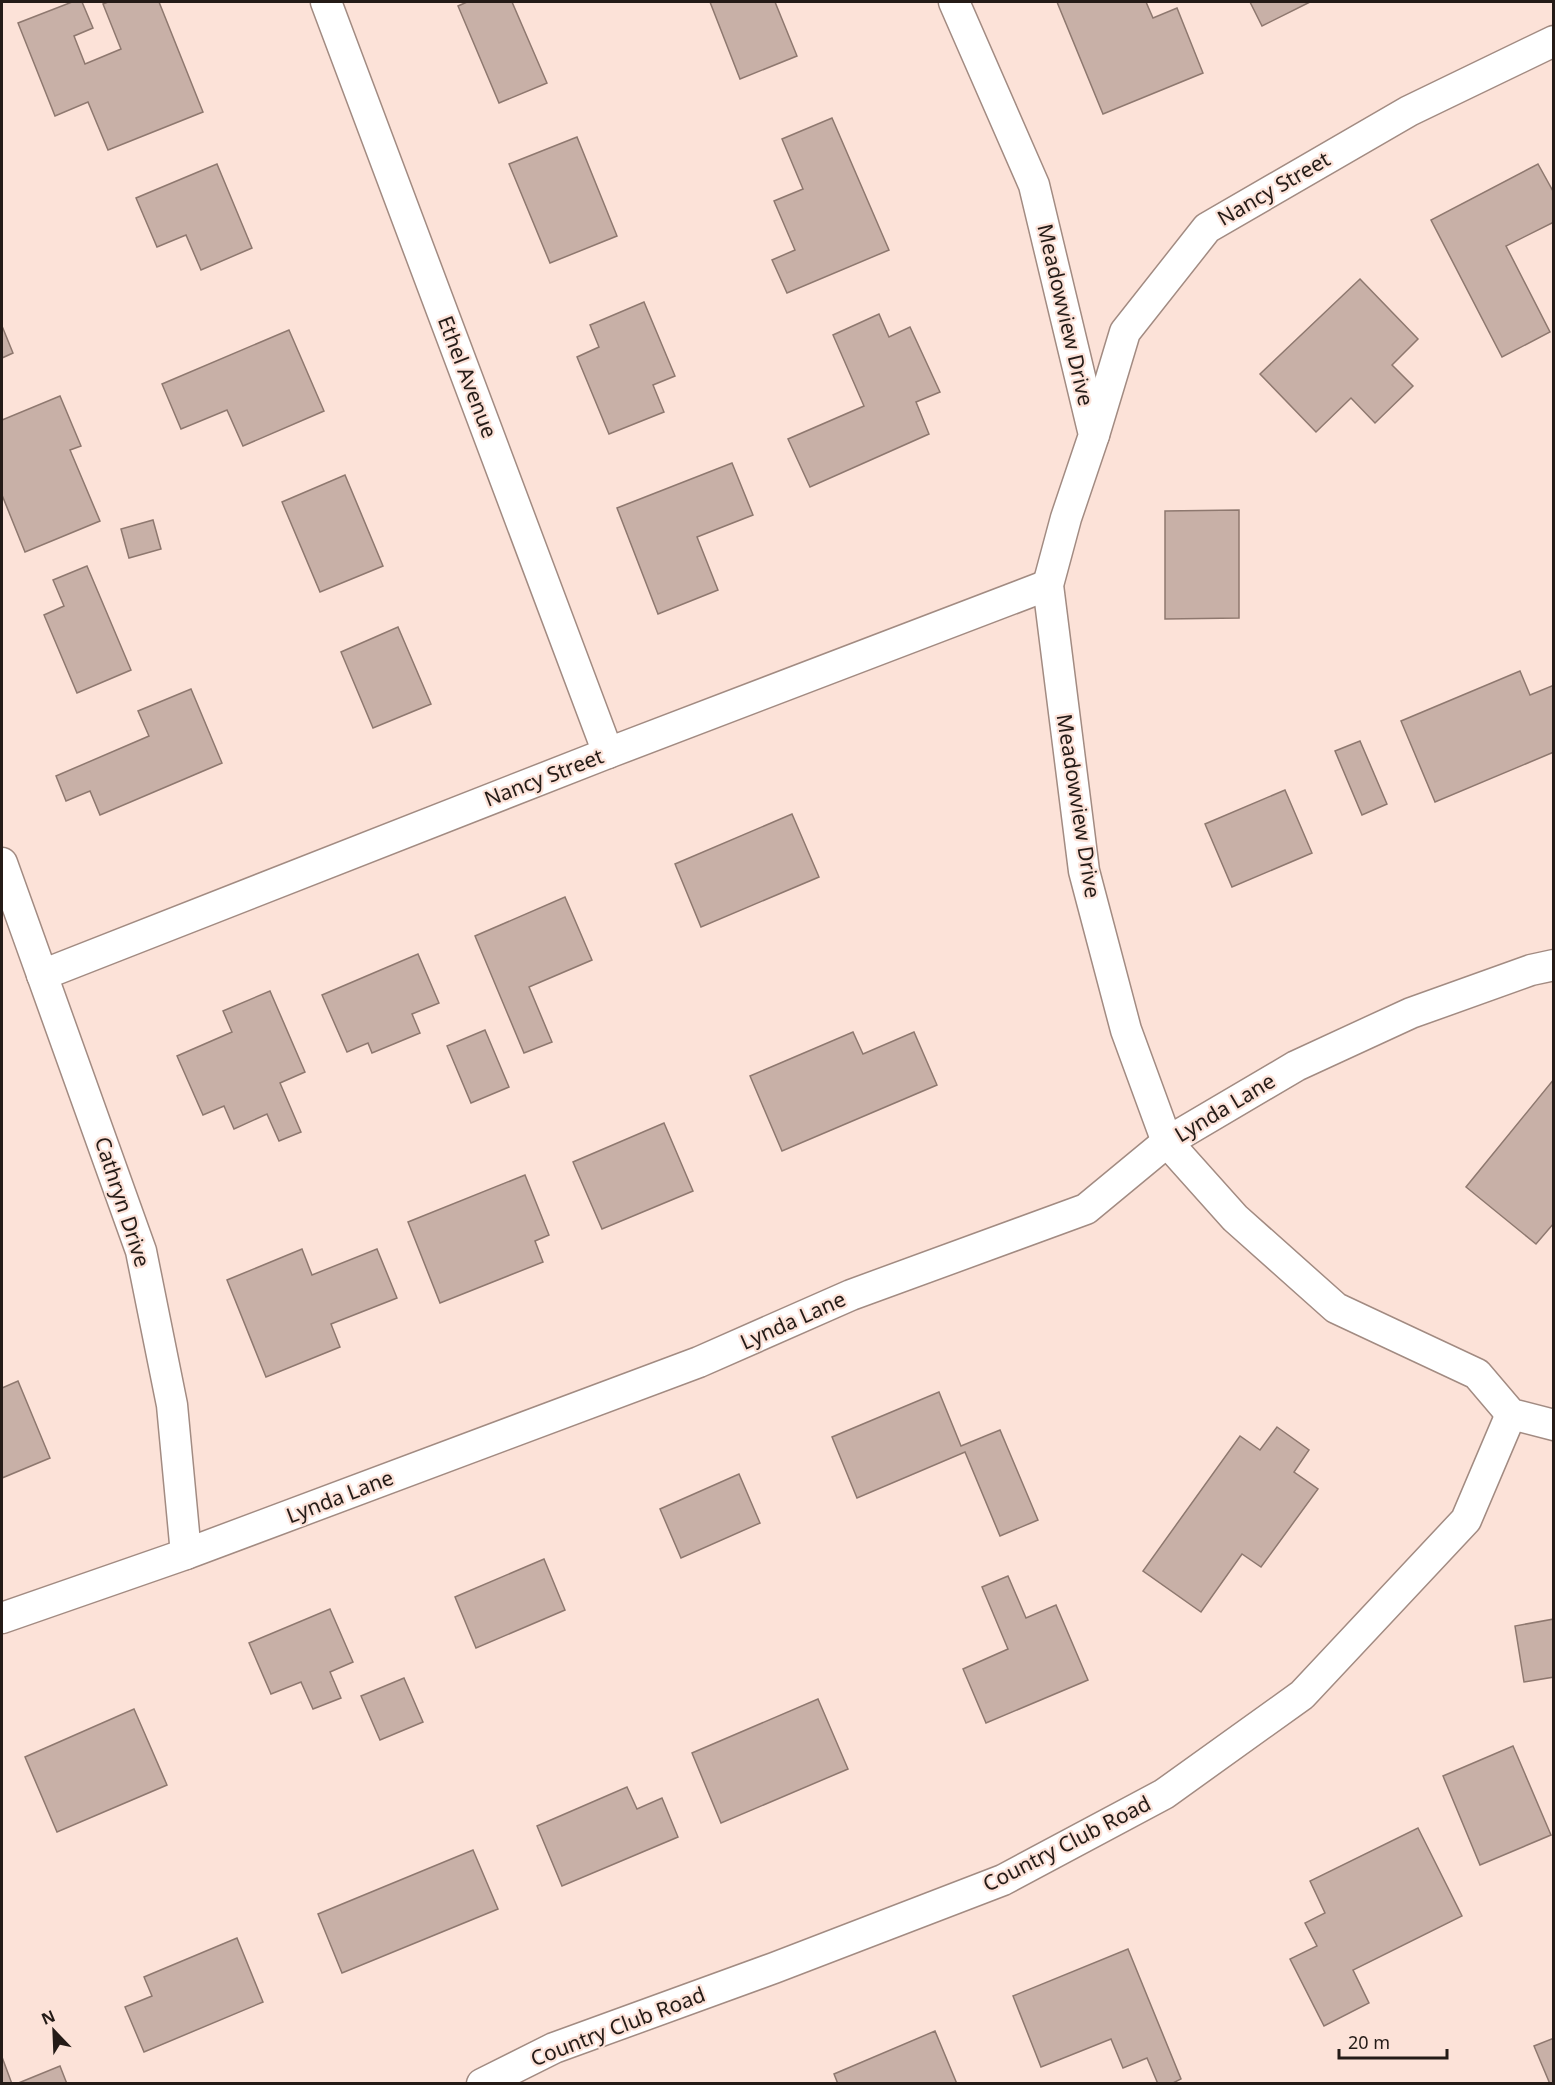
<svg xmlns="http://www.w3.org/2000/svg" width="1555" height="2085" font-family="'Noto Sans',sans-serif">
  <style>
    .building { fill: #c8b0a7; stroke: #8e786f; stroke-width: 1.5 }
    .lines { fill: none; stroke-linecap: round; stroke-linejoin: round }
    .street-casing { stroke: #a28b82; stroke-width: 33 }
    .street { stroke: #fff; stroke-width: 30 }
    .labels { text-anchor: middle; stroke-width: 4.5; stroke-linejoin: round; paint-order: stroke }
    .street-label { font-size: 21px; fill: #241b17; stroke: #fce2d8 }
  </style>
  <rect width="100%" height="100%" fill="#fce2d8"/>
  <!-- building -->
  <g class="building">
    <polygon points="72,2 82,2 93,28 74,36 85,64 121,49 103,4 108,2 159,2 203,112 108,150 88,102 55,116 18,23"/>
    <polygon points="467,2 512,2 547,83 499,103 458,6"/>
    <polygon points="710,2 775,2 797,56 740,79"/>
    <polygon points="1057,2 1146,2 1153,18 1177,8 1203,73 1103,114"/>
    <polygon points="1250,2 1310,2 1262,26"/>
    <polygon points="832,118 889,250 787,293 772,260 795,250 774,201 803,189 782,139"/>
    <polygon points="577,137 617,236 550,263 509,164"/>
    <polygon points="217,164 252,248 201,270 186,235 157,247 136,198"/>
    <polygon points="1538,164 1554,193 1554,222 1506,246 1550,332 1502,357 1431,220"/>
    <polygon points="1360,279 1418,339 1392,365 1413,386 1375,423 1351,398 1316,432 1260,374"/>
    <polygon points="644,302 675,376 653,385 664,412 609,434 577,357 599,347 590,325"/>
    <polygon points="879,314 889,337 910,327 940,392 916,402 929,434 810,487 788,439 864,406 833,335"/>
    <polygon points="2,326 13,353 2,358"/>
    <polygon points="289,330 324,411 243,446 227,410 181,429 162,384"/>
    <polygon points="60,396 81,446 70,450 100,521 25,552 2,495 2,420"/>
    <polygon points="732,463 753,515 697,537 718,590 658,614 617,508"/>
    <polygon points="345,475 383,566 320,592 282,502"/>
    <polygon points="1239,510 1239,618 1165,619 1165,511"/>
    <polygon points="153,520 161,549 129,558 121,529"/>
    <polygon points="87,566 131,670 77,693 44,615 64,606 53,580"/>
    <polygon points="398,627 431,704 373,728 341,652"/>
    <polygon points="1520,671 1530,695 1554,685 1554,752 1435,802 1401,721"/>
    <polygon points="191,689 222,763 100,815 90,791 66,801 56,776 149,736 138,711"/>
    <polygon points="1360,741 1387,804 1362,815 1335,751"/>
    <polygon points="1285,790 1312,853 1232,887 1205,824"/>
    <polygon points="792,814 819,877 701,927 675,864"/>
    <polygon points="565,897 592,960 529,987 552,1042 524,1053 475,936"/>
    <polygon points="418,954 439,1003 412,1014 420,1033 372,1053 368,1043 347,1052 322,995"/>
    <polygon points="270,991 305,1072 280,1083 301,1132 279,1141 267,1114 234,1129 224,1106 203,1115 177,1056 232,1032 223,1011"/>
    <polygon points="485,1030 509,1087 471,1103 447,1046"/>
    <polygon points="853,1032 863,1054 914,1032 937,1085 782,1151 750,1076"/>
    <polygon points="1554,1079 1554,1223 1536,1244 1466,1187"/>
    <polygon points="664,1123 693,1191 602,1229 573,1162"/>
    <polygon points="525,1175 549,1235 535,1241 543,1262 440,1303 408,1222"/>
    <polygon points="302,1249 312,1275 377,1249 397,1298 331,1324 340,1347 266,1377 227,1280"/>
    <polygon points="18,1381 50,1458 2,1478 2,1388"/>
    <polygon points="939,1392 961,1446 1000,1430 1038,1520 1000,1536 965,1452 857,1498 832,1437"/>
    <polygon points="1277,1427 1309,1450 1294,1472 1318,1489 1261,1567 1242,1554 1201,1612 1143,1571 1240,1436 1260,1450"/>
    <polygon points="739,1474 760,1523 681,1558 660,1509"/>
    <polygon points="544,1559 565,1610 476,1648 455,1597"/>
    <polygon points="1008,1576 1026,1618 1056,1605 1088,1680 986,1723 963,1669 1008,1649 982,1587"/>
    <polygon points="330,1609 353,1662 330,1672 341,1698 313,1709 301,1682 271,1694 249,1643"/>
    <polygon points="1554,1619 1554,1677 1524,1682 1515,1626"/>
    <polygon points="404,1678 423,1722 380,1740 361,1696"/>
    <polygon points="818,1699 848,1769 721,1823 692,1753"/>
    <polygon points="134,1709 167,1785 57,1832 25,1757"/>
    <polygon points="1513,1746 1551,1835 1480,1865 1443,1776"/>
    <polygon points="627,1787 637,1809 662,1798 678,1837 562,1886 537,1826"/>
    <polygon points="1418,1828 1462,1916 1353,1970 1369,2003 1324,2026 1290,1959 1317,1946 1305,1923 1325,1913 1310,1881"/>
    <polygon points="473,1850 498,1909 342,1973 318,1914"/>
    <polygon points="237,1938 263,2002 144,2052 125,2007 152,1996 144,1977"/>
    <polygon points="1128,1949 1181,2079 1171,2084 1158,2084 1147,2058 1123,2068 1111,2039 1041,2067 1013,1996"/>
    <polygon points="935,2031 957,2084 838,2084 834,2074"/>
    <polygon points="1554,2038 1554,2084 1550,2084 1534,2046"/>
    <polygon points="2,2057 12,2084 2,2084"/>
    <polygon points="60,2066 67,2084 16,2084"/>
  </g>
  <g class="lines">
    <!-- street casing -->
    <g class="street-casing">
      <g id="street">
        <polyline points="326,2 608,753"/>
        <polyline points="954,2 1034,185 1094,435 1066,518 1048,585 1084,871 1126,1030 1167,1142 1235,1218 1336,1308 1477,1374 1511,1414 1554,1425"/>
        <polyline points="1094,435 1125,332 1207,228 1409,111 1554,41"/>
        <polyline points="2,863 141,1251 172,1405 186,1554"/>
        <polyline points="42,975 608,753 1048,585"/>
        <polyline points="2,1618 186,1554 699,1362 851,1295 1086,1209 1167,1142 1296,1066 1411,1013 1531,970 1554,965"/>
        <polyline points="482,2084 554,2048 774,1968 1003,1880 1164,1794 1302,1695 1466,1520 1511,1414"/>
      </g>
    </g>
    <!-- street -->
    <use href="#street" class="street"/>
  </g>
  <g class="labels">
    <!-- street labels -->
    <g class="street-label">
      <text transform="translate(1274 189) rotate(-30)" y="7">Nancy Street</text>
      <text transform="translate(1065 315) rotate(77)" y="7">Meadowview Drive</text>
      <text transform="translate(467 377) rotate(69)" y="7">Ethel Avenue</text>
      <text transform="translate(544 778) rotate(-21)" y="7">Nancy Street</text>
      <text transform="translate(1078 806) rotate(81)" y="7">Meadowview Drive</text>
      <text transform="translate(1225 1108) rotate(-31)" y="7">Lynda Lane</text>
      <text transform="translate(122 1202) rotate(72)" y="7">Cathryn Drive</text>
      <text transform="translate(793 1321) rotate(-24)" y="7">Lynda Lane</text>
      <text transform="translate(340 1497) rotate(-21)" y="7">Lynda Lane</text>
      <text transform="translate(1067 1844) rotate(-27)" y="7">Country Club Road</text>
      <text transform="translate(618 2027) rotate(-21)" y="7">Country Club Road</text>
    </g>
  </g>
  <!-- border -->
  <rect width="1555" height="2085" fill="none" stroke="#241b17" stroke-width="6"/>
  <!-- north arrow -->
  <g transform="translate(54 2031) rotate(337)" stroke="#fce2d8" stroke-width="4.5" paint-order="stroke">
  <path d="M0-4.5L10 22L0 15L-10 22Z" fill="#241b17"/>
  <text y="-9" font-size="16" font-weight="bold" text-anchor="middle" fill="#241b17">N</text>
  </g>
  <!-- scale -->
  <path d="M1339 2049v9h108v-9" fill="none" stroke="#241b17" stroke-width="3"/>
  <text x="1348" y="2049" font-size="18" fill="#241b17" stroke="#fce2d8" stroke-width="4.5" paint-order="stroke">20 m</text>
</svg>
